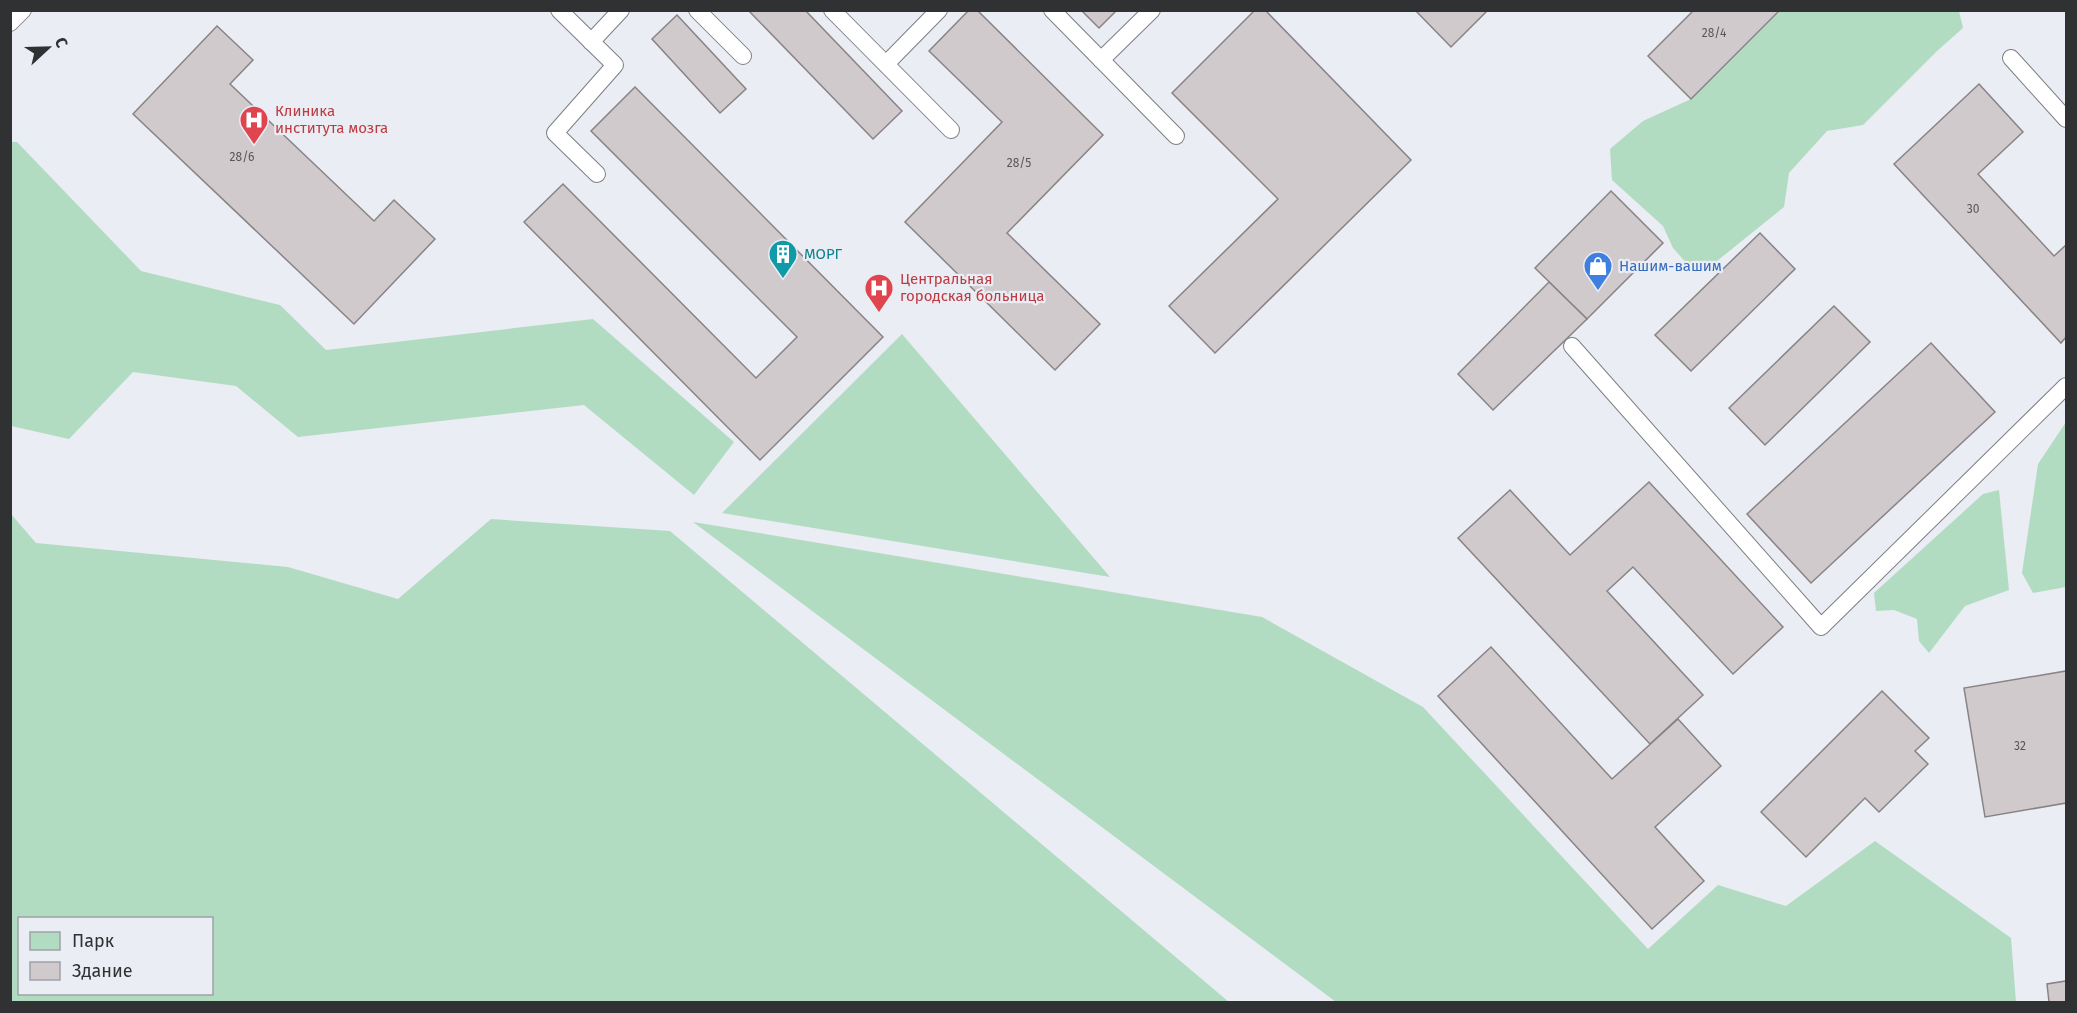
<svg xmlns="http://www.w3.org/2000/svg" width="2077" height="1013" font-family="'Fira Sans',sans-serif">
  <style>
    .green { fill: #b2dcc2; fill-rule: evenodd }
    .building { fill: #d0cacd; stroke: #898386; stroke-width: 1.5 }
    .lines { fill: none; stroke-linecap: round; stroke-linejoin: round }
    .service-casing { stroke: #7c7f84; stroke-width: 18 }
    .service { stroke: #fff; stroke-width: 16 }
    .labels { text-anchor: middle; stroke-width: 4.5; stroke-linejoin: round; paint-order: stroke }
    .number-label { font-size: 12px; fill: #57575a }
    .health-label { font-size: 15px; fill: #be3a42; stroke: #eaedf3; text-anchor: start }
    .culture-label { font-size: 15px; fill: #0d838f; stroke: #eaedf3; text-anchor: start }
    .shop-label { font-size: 15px; fill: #366cbe; stroke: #eaedf3; text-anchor: start }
  </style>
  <rect width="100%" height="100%" fill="#eaedf3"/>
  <!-- green -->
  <g class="green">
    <polygon points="1780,11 1959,11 1963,28 1937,51 1863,125 1827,131 1789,173 1784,207 1712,265 1690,267 1673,248 1663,226 1612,180 1610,149 1643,121 1691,99"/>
    <polygon points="10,142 17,142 141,271 280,305 326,350 593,319 734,442 694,495 584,405 298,437 236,386 133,372 69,439 11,426"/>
    <polygon points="902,334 1110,577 722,513"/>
    <polygon points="2066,422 2066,587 2033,593 2022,573 2038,464"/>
    <polygon points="1999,490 2009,590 1965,606 1929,653 1919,641 1917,619 1894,610 1876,611 1874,593 1983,494"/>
    <path d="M11,514L36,543L288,567L398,599L491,519L670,531L1229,1002H11ZM212,918V994H20V918Z"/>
    <polygon points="693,522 1262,617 1423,707 1648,949 1718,885 1786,906 1875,841 2011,938 2016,1002 1336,1002"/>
  </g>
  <!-- building -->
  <g class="building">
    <polygon points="748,10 805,10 902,111 873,139"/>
    <polygon points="969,10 977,10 1103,135 1007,233 1100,324 1055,370 905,222 1002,122 929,51"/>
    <polygon points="1081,10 1117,10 1099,28"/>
    <polygon points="1255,10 1265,10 1411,160 1215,353 1169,306 1278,199 1172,93"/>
    <polygon points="1415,10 1488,10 1451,47"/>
    <polygon points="1694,10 1780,10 1691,99 1648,56"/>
    <polygon points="677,15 746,89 720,113 652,39"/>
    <polygon points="217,26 253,60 230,84 374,221 394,200 435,239 354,324 133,114"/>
    <polygon points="1979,84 2023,132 1978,174 2054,256 2066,245 2066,337 2061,343 1894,164"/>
    <polygon points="635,87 883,337 760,460 524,222 563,184 756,378 797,337 591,131"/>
    <polygon points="1611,191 1663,243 1587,319 1535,268"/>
    <polygon points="1760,233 1795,269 1691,371 1655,335"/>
    <polygon points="1549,282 1587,319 1493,410 1458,374"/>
    <polygon points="1834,306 1870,342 1765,445 1729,408"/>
    <polygon points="1931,343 1995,412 1811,583 1747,514"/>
    <polygon points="1649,482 1783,627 1733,674 1633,567 1607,591 1703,695 1650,744 1458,538 1510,490 1570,555"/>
    <polygon points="1491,647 1612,779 1678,719 1721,766 1655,827 1704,881 1652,929 1438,696"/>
    <polygon points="2066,671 2066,803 1985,817 1964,688"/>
    <polygon points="1882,691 1929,738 1915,751 1928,764 1879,812 1865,798 1806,857 1761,812"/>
    <polygon points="2066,981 2066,1002 2049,1002 2047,984"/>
  </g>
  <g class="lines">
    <!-- service casing -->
    <g class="service-casing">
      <g id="service">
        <polyline points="559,10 615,65 555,133 597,174"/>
        <polyline points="697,10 743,56"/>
        <polyline points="832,10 951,130"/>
        <polyline points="1052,10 1176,136"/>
        <polyline points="10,23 23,10"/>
        <polyline points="591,42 621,10"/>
        <polyline points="2011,58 2066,119"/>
        <polyline points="1101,60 1152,10"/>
        <polyline points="886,64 939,10"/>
        <polyline points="1572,346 1821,627 2066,386"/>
      </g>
    </g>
    <!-- service -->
    <use href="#service" class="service"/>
  </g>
  <!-- icons -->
  <defs>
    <g id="hospital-pin" transform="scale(1.5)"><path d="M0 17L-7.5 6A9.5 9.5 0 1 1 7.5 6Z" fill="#e0444e" stroke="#eaedf3"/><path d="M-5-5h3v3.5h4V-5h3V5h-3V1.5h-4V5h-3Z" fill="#fff"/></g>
    <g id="building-pin" transform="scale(1.5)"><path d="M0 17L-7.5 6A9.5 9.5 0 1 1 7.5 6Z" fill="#0f9aa8" stroke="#eaedf3"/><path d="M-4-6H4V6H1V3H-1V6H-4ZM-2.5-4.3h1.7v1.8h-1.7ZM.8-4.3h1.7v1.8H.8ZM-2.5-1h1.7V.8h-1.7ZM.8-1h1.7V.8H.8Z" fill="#fff"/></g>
    <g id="shop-pin" transform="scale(1.5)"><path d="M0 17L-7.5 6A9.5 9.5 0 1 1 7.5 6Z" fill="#3f7fe0" stroke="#eaedf3"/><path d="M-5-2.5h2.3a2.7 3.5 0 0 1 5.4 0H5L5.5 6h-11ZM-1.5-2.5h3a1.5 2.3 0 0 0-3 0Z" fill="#fff"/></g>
  </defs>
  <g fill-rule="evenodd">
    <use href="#hospital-pin" x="254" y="120"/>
    <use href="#building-pin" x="783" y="254"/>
    <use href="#shop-pin" x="1598" y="266"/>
    <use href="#hospital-pin" x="879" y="288"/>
  </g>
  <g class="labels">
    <!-- number labels -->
    <g class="number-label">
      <text x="1714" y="37">28/4</text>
      <text x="242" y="161">28/6</text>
      <text x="1019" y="167">28/5</text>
      <text x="1973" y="213">30</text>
      <text x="2020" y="750">32</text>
    </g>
    <!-- health labels -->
    <g class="health-label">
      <text x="275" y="116">Клиника<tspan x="275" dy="17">института мозга</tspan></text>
      <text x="900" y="284">Центральная<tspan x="900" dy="17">городская больница</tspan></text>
    </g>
    <!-- culture labels -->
    <g class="culture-label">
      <text x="804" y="259">МОРГ</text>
    </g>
    <!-- shop labels -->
    <g class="shop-label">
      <text x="1619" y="271">Нашим-вашим</text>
    </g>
  </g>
  <!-- border -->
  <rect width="2077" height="1013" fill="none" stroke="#2f3133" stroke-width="24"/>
  <!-- legend -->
  <rect x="18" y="917" width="195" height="78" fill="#eaedf3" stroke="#9fa2a6" stroke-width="1.5"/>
  <rect x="30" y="932" width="30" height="18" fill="#b2dcc2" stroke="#9fa2a6" stroke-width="1.5"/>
  <text x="72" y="947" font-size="18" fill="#2f3133">Парк</text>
  <rect x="30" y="962" width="30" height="18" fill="#d0cacd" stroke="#9fa2a6" stroke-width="1.5"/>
  <text x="72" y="977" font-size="18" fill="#2f3133">Здание</text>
  <!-- north arrow -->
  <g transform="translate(48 48) rotate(68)" stroke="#eaedf3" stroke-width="4.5" paint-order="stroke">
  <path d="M0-4.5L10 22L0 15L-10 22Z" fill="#2f3133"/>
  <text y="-9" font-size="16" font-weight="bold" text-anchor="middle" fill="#2f3133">С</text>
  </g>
</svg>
